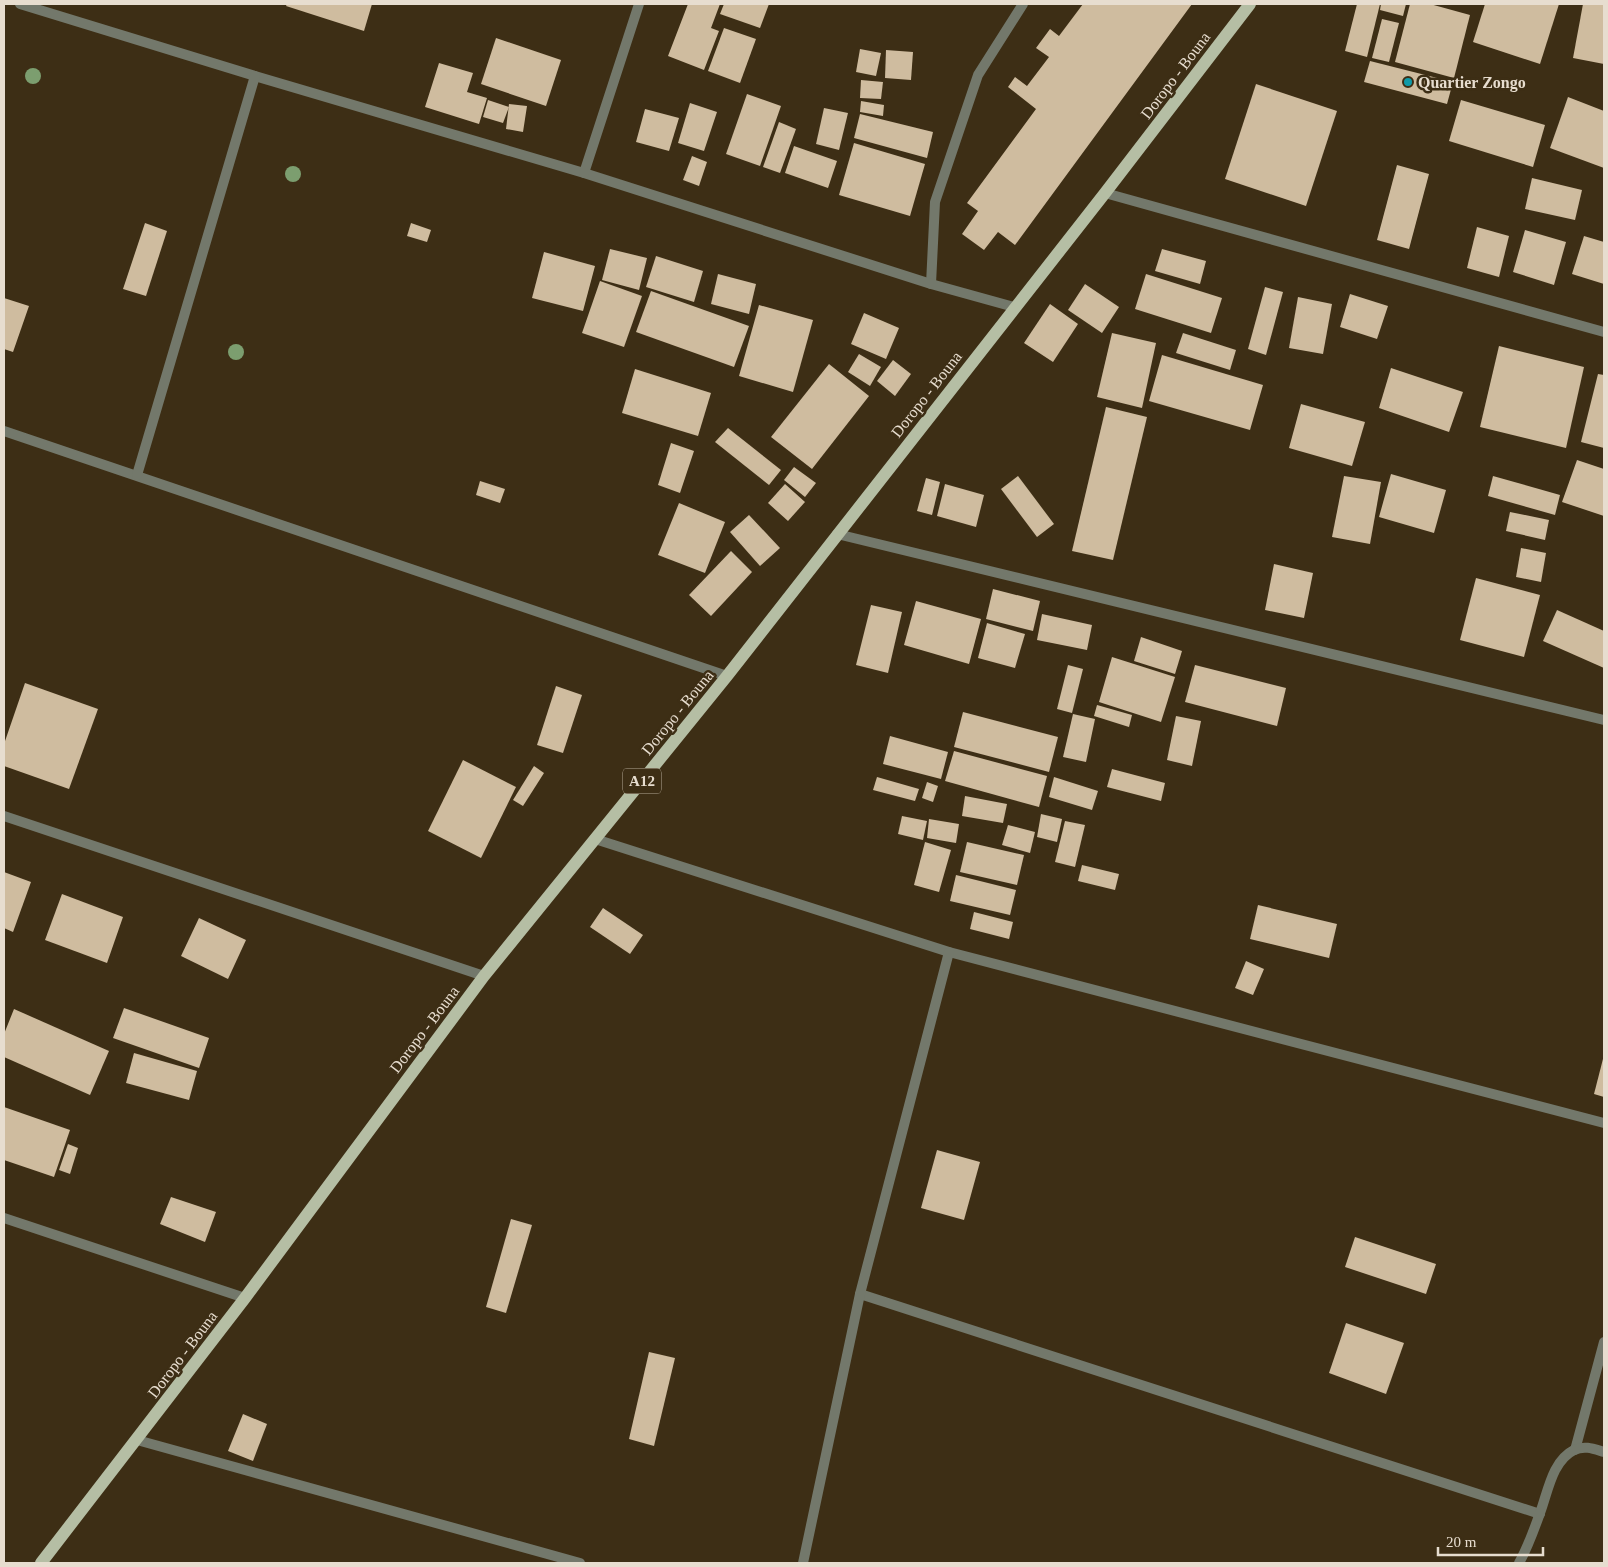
<svg xmlns="http://www.w3.org/2000/svg" width="1608" height="1567" font-family="Georgia,serif">
  <style>
    .building { fill: #cfbc9f }
    .lines { fill: none; stroke-linecap: round; stroke-linejoin: round }
    .lane { stroke: #73786b; stroke-width: 10 }
    .street { stroke: #73786b; stroke-width: 10 }
    .primary { stroke: #b5bea4; stroke-width: 12 }
    .tree { fill: #7c9e6f }
    .culture-dot { fill: #0f9aa8; stroke: #3d2e15; stroke-width: 2 }
    .labels { text-anchor: middle; stroke-width: 5; stroke-linejoin: round; paint-order: stroke }
    .shield { fill: #3d2e15; stroke: #b4a897; stroke-width: 1 }
    .shield-label { font-size: 15px; font-weight: bold; fill: #e7ddcf }
    .street-label { font-size: 16px; fill: #e7ddcf; stroke: #3d2e15 }
    .poi-label { font-size: 16px; font-weight: bold; fill: #e7ddcf; stroke: #3d2e15; text-anchor: start }
  </style>
  <rect width="100%" height="100%" fill="#3d2e15"/>
  <!-- building -->
  <g class="building">
    <polygon points="287,4 372,4 364,31 286,6"/>
    <polygon points="688,4 720,4 711,28 719,31 704,70 668,56"/>
    <polygon points="724,4 769,4 760,28 720,14"/>
    <polygon points="1083,4 1192,4 1015,245 998,232 984,250 962,234 978,211 967,203 1036,109 1008,87 1015,77 1027,86 1049,57 1036,48 1050,29 1059,36"/>
    <polygon points="1357,4 1380,4 1367,57 1345,51"/>
    <polygon points="1381,4 1406,4 1403,16 1380,10"/>
    <polygon points="1410,4 1430,4 1470,15 1454,78 1395,62"/>
    <polygon points="1485,4 1559,4 1540,64 1473,42"/>
    <polygon points="1583,4 1604,4 1604,64 1573,58"/>
    <polygon points="1382,19 1399,23 1389,62 1372,58"/>
    <polygon points="724,28 756,39 740,83 708,71"/>
    <polygon points="496,38 561,60 546,106 481,84"/>
    <polygon points="860,49 881,53 876,76 856,72"/>
    <polygon points="886,50 913,52 911,80 885,78"/>
    <polygon points="1370,61 1453,82 1447,104 1364,82"/>
    <polygon points="439,63 473,73 467,92 487,98 479,124 425,107"/>
    <polygon points="861,80 883,82 881,99 860,98"/>
    <polygon points="1256,84 1337,111 1306,206 1225,179"/>
    <polygon points="747,94 781,106 760,166 726,154"/>
    <polygon points="1568,97 1604,111 1604,168 1550,148"/>
    <polygon points="488,100 509,107 503,123 483,117"/>
    <polygon points="1461,100 1545,125 1533,167 1449,141"/>
    <polygon points="861,101 884,105 883,116 860,112"/>
    <polygon points="690,103 717,112 704,151 678,143"/>
    <polygon points="509,104 527,106 523,132 506,129"/>
    <polygon points="824,108 848,113 839,150 816,144"/>
    <polygon points="645,109 679,118 669,151 636,142"/>
    <polygon points="860,114 933,132 927,158 854,138"/>
    <polygon points="779,122 796,129 780,173 763,167"/>
    <polygon points="854,143 925,164 910,216 839,195"/>
    <polygon points="794,146 837,161 828,188 785,173"/>
    <polygon points="692,156 707,162 699,186 683,180"/>
    <polygon points="1397,165 1429,174 1409,249 1377,240"/>
    <polygon points="1532,178 1582,190 1575,220 1525,209"/>
    <polygon points="145,223 167,231 146,296 123,289"/>
    <polygon points="411,223 431,230 427,242 407,236"/>
    <polygon points="1477,227 1509,236 1499,277 1467,268"/>
    <polygon points="1525,230 1566,242 1554,285 1513,272"/>
    <polygon points="1584,236 1604,242 1604,284 1572,274"/>
    <polygon points="610,249 647,258 639,290 602,280"/>
    <polygon points="1162,249 1206,261 1200,284 1155,271"/>
    <polygon points="544,252 595,266 583,311 532,298"/>
    <polygon points="656,256 703,271 694,302 646,287"/>
    <polygon points="718,274 756,284 749,314 711,304"/>
    <polygon points="1146,274 1222,298 1211,333 1135,309"/>
    <polygon points="600,281 642,296 624,347 582,333"/>
    <polygon points="1085,284 1119,307 1102,333 1068,310"/>
    <polygon points="1265,287 1283,292 1266,355 1248,349"/>
    <polygon points="651,291 749,326 734,367 636,332"/>
    <polygon points="1350,294 1388,306 1377,339 1340,327"/>
    <polygon points="1298,297 1332,304 1323,354 1289,348"/>
    <polygon points="4,298 29,306 13,352 4,349"/>
    <polygon points="1050,304 1078,324 1053,362 1024,343"/>
    <polygon points="759,305 813,320 793,392 739,376"/>
    <polygon points="864,313 899,328 886,359 851,344"/>
    <polygon points="1112,333 1156,343 1142,408 1097,397"/>
    <polygon points="1183,333 1236,350 1230,370 1176,353"/>
    <polygon points="1499,346 1584,367 1566,448 1480,427"/>
    <polygon points="859,354 881,367 870,386 848,372"/>
    <polygon points="1162,355 1263,385 1250,430 1149,401"/>
    <polygon points="893,360 911,374 895,396 877,381"/>
    <polygon points="829,364 869,396 812,469 771,437"/>
    <polygon points="1391,368 1463,392 1449,432 1379,408"/>
    <polygon points="635,369 711,393 698,436 622,413"/>
    <polygon points="1598,374 1604,375 1604,448 1581,442"/>
    <polygon points="1301,404 1365,422 1352,466 1289,448"/>
    <polygon points="1106,407 1147,417 1113,560 1072,551"/>
    <polygon points="728,428 781,470 769,485 715,442"/>
    <polygon points="671,443 694,451 680,493 658,485"/>
    <polygon points="1577,460 1604,469 1604,516 1562,502"/>
    <polygon points="794,467 816,483 805,497 784,480"/>
    <polygon points="1391,474 1446,490 1434,533 1379,517"/>
    <polygon points="1018,476 1054,524 1037,537 1001,489"/>
    <polygon points="1344,476 1381,482 1370,544 1332,537"/>
    <polygon points="1493,476 1560,495 1555,515 1488,496"/>
    <polygon points="926,478 940,482 932,515 917,511"/>
    <polygon points="480,481 505,489 500,503 476,495"/>
    <polygon points="785,484 805,502 788,521 768,503"/>
    <polygon points="945,484 984,495 976,527 937,516"/>
    <polygon points="679,503 725,522 705,573 658,555"/>
    <polygon points="1510,512 1549,520 1545,540 1506,531"/>
    <polygon points="749,515 780,548 760,566 730,532"/>
    <polygon points="1521,548 1546,553 1541,582 1516,577"/>
    <polygon points="731,551 752,572 711,616 689,595"/>
    <polygon points="1274,564 1313,573 1304,618 1265,610"/>
    <polygon points="1476,578 1540,595 1524,657 1460,640"/>
    <polygon points="993,589 1040,601 1033,631 986,619"/>
    <polygon points="916,601 981,619 969,664 904,645"/>
    <polygon points="871,605 902,612 888,673 856,665"/>
    <polygon points="1557,610 1604,631 1604,668 1543,641"/>
    <polygon points="1042,614 1092,625 1087,650 1037,640"/>
    <polygon points="987,623 1025,634 1015,668 978,658"/>
    <polygon points="1141,637 1182,651 1175,674 1134,661"/>
    <polygon points="1112,657 1175,677 1161,722 1099,702"/>
    <polygon points="1068,665 1083,669 1072,713 1057,709"/>
    <polygon points="1195,665 1286,688 1277,726 1185,702"/>
    <polygon points="25,683 98,709 69,789 4,766 4,744"/>
    <polygon points="556,686 582,695 563,753 537,745"/>
    <polygon points="1097,705 1132,715 1129,727 1094,716"/>
    <polygon points="963,712 1058,737 1049,772 954,747"/>
    <polygon points="1073,714 1095,719 1086,762 1063,757"/>
    <polygon points="1176,716 1201,721 1192,766 1167,760"/>
    <polygon points="890,736 948,752 941,779 883,764"/>
    <polygon points="954,751 1047,776 1039,807 945,781"/>
    <polygon points="463,760 516,787 481,858 428,831"/>
    <polygon points="534,766 544,773 523,806 513,800"/>
    <polygon points="1112,769 1165,783 1161,801 1107,787"/>
    <polygon points="877,777 919,789 915,801 873,790"/>
    <polygon points="1054,777 1098,791 1092,810 1049,797"/>
    <polygon points="927,782 938,786 933,802 922,798"/>
    <polygon points="965,796 1007,804 1003,823 962,816"/>
    <polygon points="1041,814 1062,819 1057,842 1037,837"/>
    <polygon points="902,816 927,821 923,840 898,834"/>
    <polygon points="929,819 959,824 956,843 927,838"/>
    <polygon points="1065,821 1085,825 1075,867 1055,862"/>
    <polygon points="1008,825 1035,832 1030,853 1002,845"/>
    <polygon points="925,842 951,850 939,892 914,885"/>
    <polygon points="967,842 1024,855 1017,885 960,872"/>
    <polygon points="1082,865 1119,874 1115,890 1078,881"/>
    <polygon points="4,872 31,882 13,932 4,928"/>
    <polygon points="956,875 1016,890 1010,915 950,901"/>
    <polygon points="62,894 123,917 107,963 45,940"/>
    <polygon points="1258,905 1337,924 1329,958 1250,939"/>
    <polygon points="603,908 643,935 630,954 590,927"/>
    <polygon points="974,912 1013,922 1009,939 970,929"/>
    <polygon points="199,918 246,940 228,979 181,956"/>
    <polygon points="1246,961 1264,969 1253,995 1235,988"/>
    <polygon points="124,1008 209,1038 199,1068 113,1038"/>
    <polygon points="14,1009 109,1051 90,1095 4,1057 4,1034"/>
    <polygon points="134,1053 197,1071 189,1100 126,1083"/>
    <polygon points="1604,1055 1604,1097 1594,1094"/>
    <polygon points="4,1107 70,1130 54,1177 4,1160"/>
    <polygon points="68,1144 78,1148 70,1174 59,1170"/>
    <polygon points="937,1150 980,1162 964,1220 921,1208"/>
    <polygon points="171,1197 216,1212 205,1242 160,1224"/>
    <polygon points="511,1219 532,1225 506,1313 486,1307"/>
    <polygon points="1355,1237 1436,1264 1426,1294 1345,1267"/>
    <polygon points="1346,1323 1404,1343 1386,1394 1329,1373"/>
    <polygon points="649,1352 675,1358 654,1446 629,1439"/>
    <polygon points="243,1414 267,1424 253,1461 228,1451"/>
  </g>
  <g class="lines">
    <!-- lane -->
    <polyline class="lane" points="931,284 935,202 978,75 1023,4"/>
    <!-- street -->
    <g class="street">
      <polyline points="20,4 255,76 584,173 931,284 1014,307"/>
      <polyline points="584,173 639,4"/>
      <polyline points="1105,193 1604,332"/>
      <polyline points="4,431 727,676"/>
      <polyline points="137,475 255,76"/>
      <polyline points="837,534 1604,720"/>
      <polyline points="4,816 484,976"/>
      <polyline points="595,839 949,952 1604,1123"/>
      <polyline points="4,1218 245,1298"/>
      <polyline points="860,1294 1540,1514"/>
      <polyline points="137,1440 580,1563"/>
      <polyline points="1575,1450 1604,1342"/>
      <polyline points="803,1563 860,1294 949,952"/>
      <path d="M1519,1563C1528,1547 1534,1530 1540,1513C1548,1492 1552,1461 1574,1450C1585,1445 1594,1449 1604,1452"/>
    </g>
    <!-- primary -->
    <polyline class="primary" points="41,1563 245,1298 484,976 727,676 1105,193 1250,4"/>
  </g>
  <!-- trees -->
  <g class="tree">
    <circle cx="33" cy="76" r="8"/>
    <circle cx="293" cy="174" r="8"/>
    <circle cx="236" cy="352" r="8"/>
  </g>
  <!-- markers -->
  <circle class="culture-dot" cx="1408" cy="82" r="5"/>
  <g class="labels">
    <!-- shield labels -->
    <rect class="shield" x="623" y="768.5" width="38" height="25" rx="4"/>
    <g class="shield-label">
      <text x="642" y="786">A12</text>
    </g>
    <!-- street labels -->
    <g class="street-label">
      <text transform="translate(1175 75) rotate(-53)" y="6">Doropo - Bouna</text>
      <text transform="translate(926 394) rotate(-52)" y="6">Doropo - Bouna</text>
      <text transform="translate(677 712) rotate(-51)" y="6">Doropo - Bouna</text>
      <text transform="translate(424 1029) rotate(-53)" y="6">Doropo - Bouna</text>
      <text transform="translate(182 1354) rotate(-53)" y="6">Doropo - Bouna</text>
    </g>
    <!-- poi labels -->
    <g class="poi-label">
      <text x="1418" y="88">Quartier Zongo</text>
    </g>
  </g>
  <!-- border -->
  <rect width="1608" height="1567" fill="none" stroke="#e7ddcf" stroke-width="10"/>
  <!-- scale -->
  <path d="M1438 1547v8h105v-8" fill="none" stroke="#e7ddcf" stroke-width="2.5"/>
  <text x="1446" y="1547" font-size="15" fill="#e7ddcf" stroke="#3d2e15" stroke-width="4" paint-order="stroke">20 m</text>
</svg>
